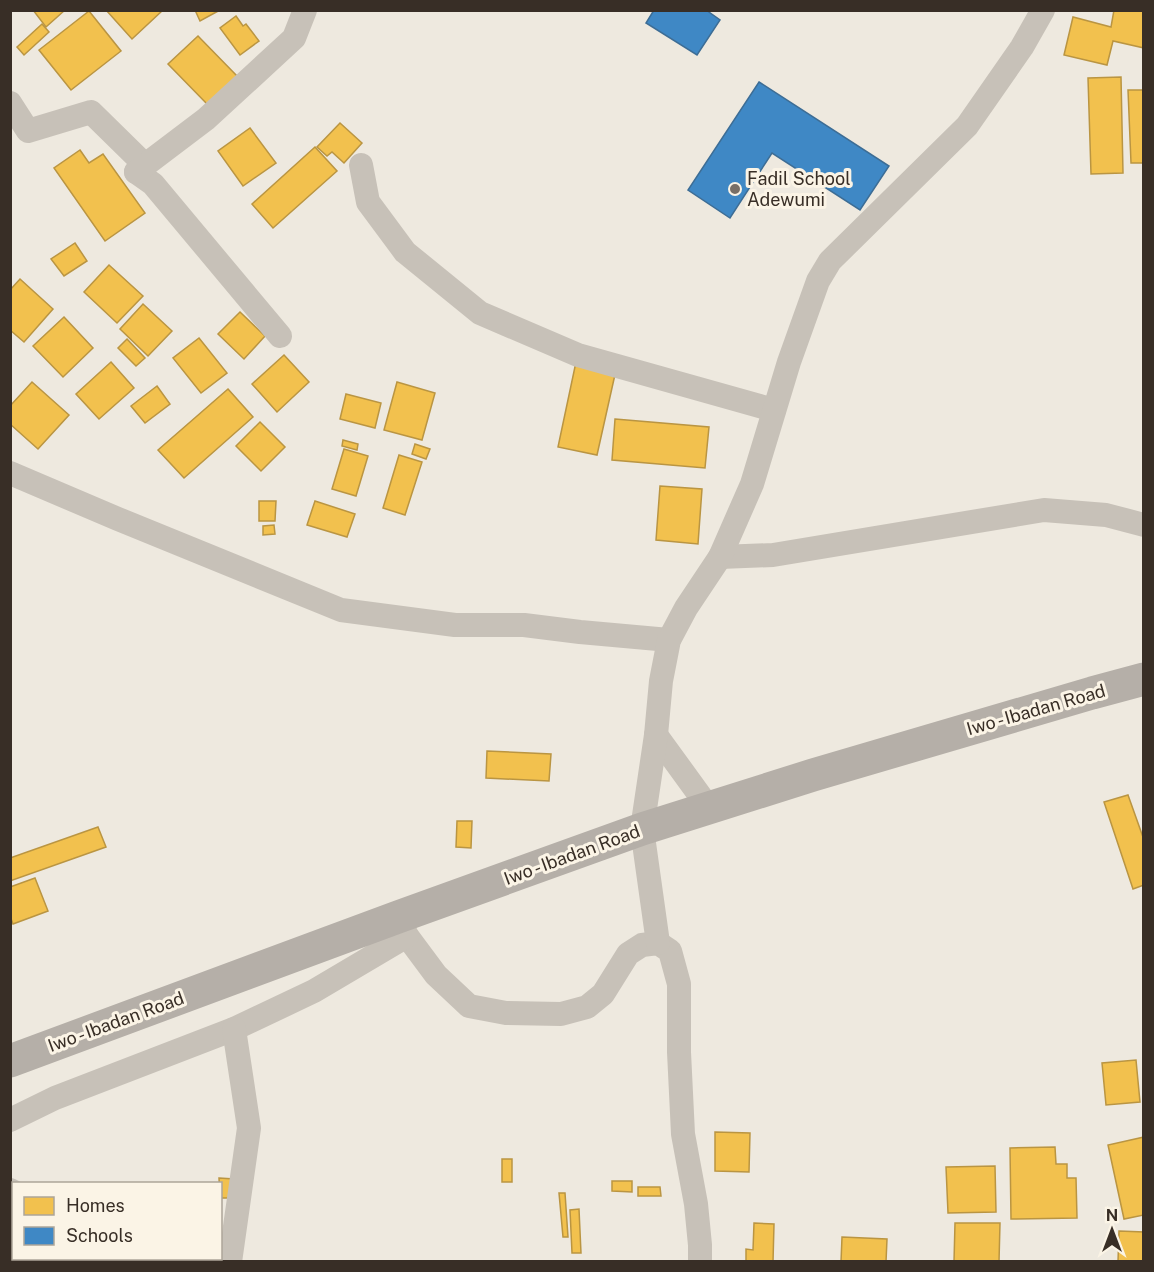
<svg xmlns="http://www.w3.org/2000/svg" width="1154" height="1272" font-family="'Public Sans',sans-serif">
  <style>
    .homes { fill: #f2c14e; stroke: #ba9542; stroke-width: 1.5 }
    .schools { fill: #3f88c5; stroke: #3d6d95; stroke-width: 1.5 }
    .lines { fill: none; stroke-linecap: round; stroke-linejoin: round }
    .street { stroke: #c7c1b8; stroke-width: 24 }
    .primary { stroke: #b5afa8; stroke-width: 33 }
    .poi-dot { fill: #786f67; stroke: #fbf4e6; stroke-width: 2 }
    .labels { text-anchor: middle; stroke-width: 6; stroke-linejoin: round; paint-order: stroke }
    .poi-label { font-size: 18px; fill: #382e26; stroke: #fbf4e6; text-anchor: start }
    .street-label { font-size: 18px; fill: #382e26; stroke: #fbf4e6 }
  </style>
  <rect width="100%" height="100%" fill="#eee9df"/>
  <!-- homes -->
  <g class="homes">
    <polygon points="33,10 65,10 46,27"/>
    <polygon points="106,10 163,10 132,39"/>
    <polygon points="195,10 220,10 200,21"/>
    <polygon points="1114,10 1144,10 1144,48 1113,41 1107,65 1064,55 1073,17 1111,27"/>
    <polygon points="89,11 121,51 71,90 39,50"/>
    <polygon points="236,16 243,26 246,24 259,41 240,55 220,28"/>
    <polygon points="42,24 49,32 24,55 17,47"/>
    <polygon points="198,36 237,76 207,104 168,64"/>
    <polygon points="1121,77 1123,173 1091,174 1088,78"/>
    <polygon points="1128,90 1144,90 1144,163 1131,163"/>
    <polygon points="340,123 362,143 344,163 332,152 327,156 317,147"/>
    <polygon points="250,128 276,163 243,186 218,151"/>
    <polygon points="315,147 337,171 273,228 252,204"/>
    <polygon points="80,150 89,163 103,154 145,213 105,241 54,168"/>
    <polygon points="75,243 87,261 64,276 51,259"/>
    <polygon points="109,265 143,296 117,323 84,292"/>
    <polygon points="20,279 53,309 24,342 10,330 10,290"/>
    <polygon points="143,304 172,331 148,356 120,329"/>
    <polygon points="240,312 265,336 244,359 218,334"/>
    <polygon points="64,317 93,348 63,377 33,346"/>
    <polygon points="199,338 227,373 201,393 173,358"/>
    <polygon points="127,339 145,358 136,366 118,348"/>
    <polygon points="284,355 309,382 277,412 252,384"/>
    <polygon points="111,362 134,388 99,419 76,394"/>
    <polygon points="576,362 616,370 597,455 558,447"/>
    <polygon points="32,382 69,415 38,449 10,424 10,406"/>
    <polygon points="397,382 435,393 422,440 384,430"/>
    <polygon points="157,386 170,404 145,423 131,406"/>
    <polygon points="228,389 253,417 184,478 158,450"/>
    <polygon points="346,394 381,403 375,428 340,419"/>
    <polygon points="615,419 709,427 705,468 612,460"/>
    <polygon points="260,422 285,447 261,471 236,446"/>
    <polygon points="343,440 358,444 357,450 342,446"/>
    <polygon points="415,444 430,449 426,459 412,454"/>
    <polygon points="344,449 368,456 356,496 332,489"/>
    <polygon points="399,455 422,462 405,515 383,508"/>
    <polygon points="660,486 702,489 698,544 656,540"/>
    <polygon points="259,501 276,501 275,521 259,521"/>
    <polygon points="315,501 355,514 347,537 307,525"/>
    <polygon points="274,525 275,534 263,535 263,526"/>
    <polygon points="487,751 551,754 549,781 486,778"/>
    <polygon points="1128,795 1144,840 1144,885 1133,889 1104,802"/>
    <polygon points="457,821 472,821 471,848 456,847"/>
    <polygon points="98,827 106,847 10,881 10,858"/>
    <polygon points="35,878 48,911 13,924 10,916 10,887"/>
    <polygon points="1136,1060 1140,1102 1106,1105 1102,1063"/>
    <polygon points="715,1132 750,1133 749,1172 715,1171"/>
    <polygon points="1144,1137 1144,1215 1124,1219 1108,1145"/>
    <polygon points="1055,1147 1056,1164 1067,1164 1067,1178 1076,1178 1077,1218 1011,1219 1010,1148"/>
    <rect x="502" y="1159" width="10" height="23"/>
    <polygon points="995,1166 996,1212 948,1213 946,1167"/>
    <polygon points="219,1178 234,1179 234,1198 220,1198"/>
    <polygon points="612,1181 632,1181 632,1192 612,1191"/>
    <polygon points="638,1187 660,1187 661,1196 638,1196"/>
    <polygon points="559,1193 565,1193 568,1237 563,1237"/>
    <polygon points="579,1209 581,1253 572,1253 570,1210"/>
    <polygon points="754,1223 774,1224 773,1262 746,1262 746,1249 753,1250"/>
    <polygon points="955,1223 1000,1223 999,1262 954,1262"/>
    <polygon points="1119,1231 1144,1232 1144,1262 1118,1262"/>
    <polygon points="842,1237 887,1239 886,1262 841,1262"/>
  </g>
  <!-- schools -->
  <g class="schools">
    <polygon points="654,10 706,10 720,20 697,55 646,23"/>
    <polygon points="759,82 889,166 860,210 772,153 730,218 688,190"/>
  </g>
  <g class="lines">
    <!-- street -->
    <g class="street">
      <polyline points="10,103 28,131 91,112 144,164 136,172 153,184 280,336"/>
      <polyline points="361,165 368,202 405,252 480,313 578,355 774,410"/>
      <polyline points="136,172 206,119 294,38 305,10"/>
      <polyline points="10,473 118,519 341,610 455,625 524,625 580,632 669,640"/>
      <polyline points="720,557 773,555 1044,510 1106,515 1144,525"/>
      <polyline points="656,735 709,808"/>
      <polyline points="398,917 407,936 436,975 469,1006 506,1013 561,1014 587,1007 603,994 628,954 642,945 658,943 670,951 679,984 679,1052 683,1134 696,1204 700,1245 700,1262"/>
      <polyline points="658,943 642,829 656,735 661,681 669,640 686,608 720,557 752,484 789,362 818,281 830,261 967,126 1022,47 1043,10"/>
      <polyline points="10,1120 55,1098 234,1029 314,991 407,936"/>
      <polyline points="10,1190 14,1192"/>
      <polyline points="95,1258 99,1262"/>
      <polyline points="230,1262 249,1128 234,1029"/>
    </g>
    <!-- primary -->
    <polyline class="primary" points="10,1061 398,917 642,829 813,775 1092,693 1144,679"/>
  </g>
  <!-- markers -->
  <circle class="poi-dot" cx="735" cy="189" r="6"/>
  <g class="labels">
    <!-- poi labels -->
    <g class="poi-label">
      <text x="747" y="185">Fadil School<tspan x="747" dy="21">Adewumi</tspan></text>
    </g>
    <!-- street labels -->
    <g class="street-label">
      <text transform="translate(1036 710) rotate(-16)" y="6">Iwo - Ibadan Road</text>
      <text transform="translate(572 855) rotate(-20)" y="6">Iwo - Ibadan Road</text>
      <text transform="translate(116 1022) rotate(-20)" y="6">Iwo - Ibadan Road</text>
    </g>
  </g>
  <!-- border -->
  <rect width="1154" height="1272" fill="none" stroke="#382e26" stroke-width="24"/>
  <!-- legend -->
  <rect x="12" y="1182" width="210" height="78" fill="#fbf4e6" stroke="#ada599" stroke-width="1.5"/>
  <rect x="24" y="1197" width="30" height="18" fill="#f2c14e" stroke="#ada599" stroke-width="1.5"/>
  <text x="66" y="1212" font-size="18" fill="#382e26">Homes</text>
  <rect x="24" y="1227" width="30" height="18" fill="#3f88c5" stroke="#ada599" stroke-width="1.5"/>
  <text x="66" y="1242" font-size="18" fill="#382e26">Schools</text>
  <!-- north arrow -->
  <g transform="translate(1112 1230)" stroke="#fbf4e6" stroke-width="4.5" paint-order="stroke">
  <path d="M0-4.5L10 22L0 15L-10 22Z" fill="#382e26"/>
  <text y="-9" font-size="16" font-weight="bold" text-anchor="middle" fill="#382e26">N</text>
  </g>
</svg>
